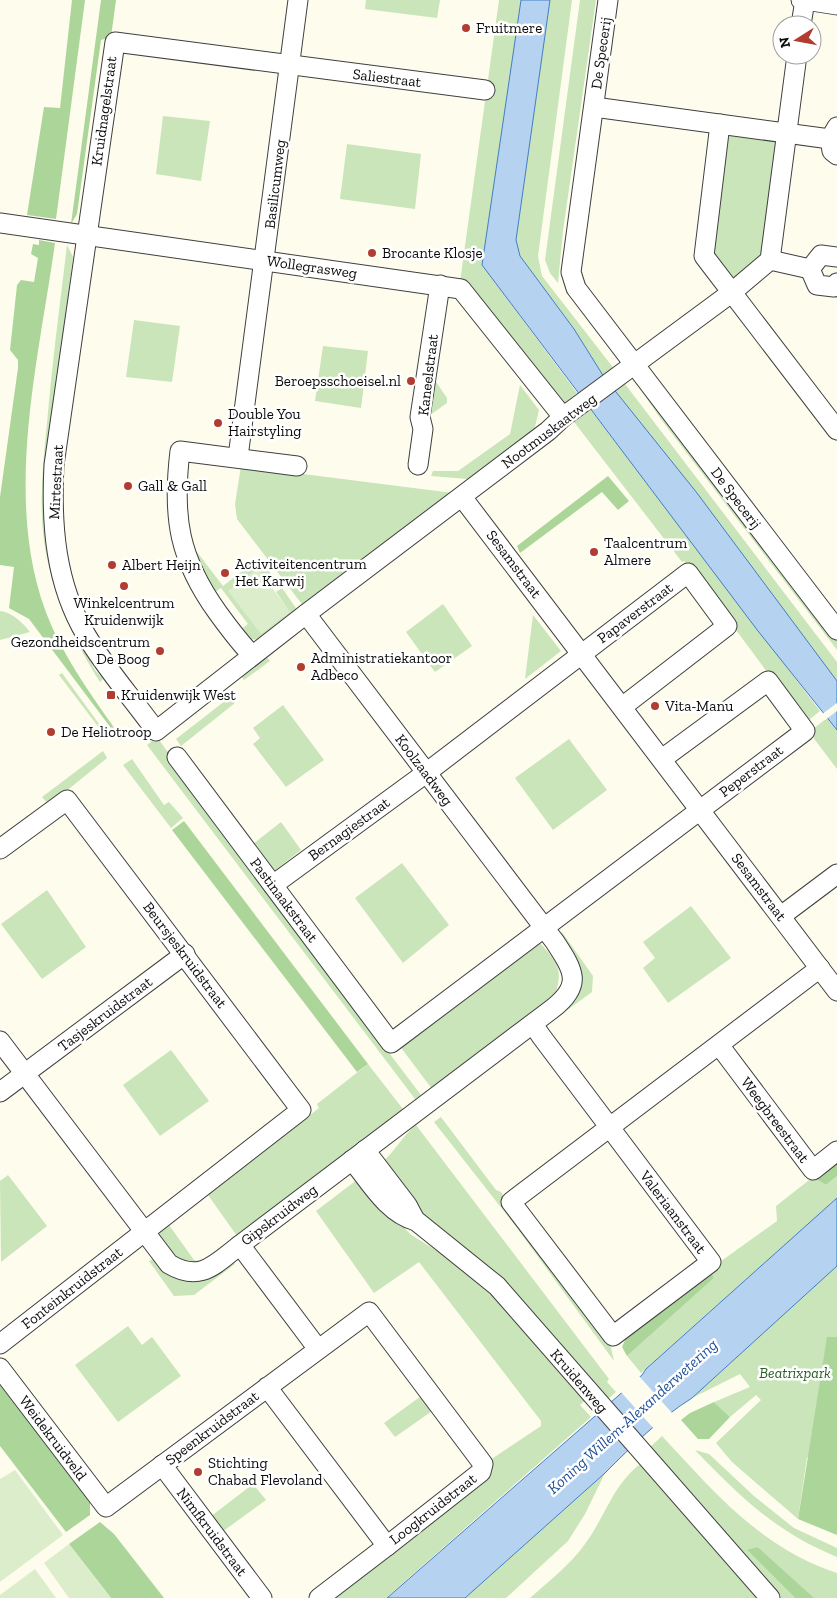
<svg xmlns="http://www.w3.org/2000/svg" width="837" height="1598" font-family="'Zilla Slab',serif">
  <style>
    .green { fill: #cae5b9 }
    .forest { fill: #acd59a }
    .pitch { fill: #dcedcb }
    .water { fill: #b6d2f1; stroke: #427cc3 }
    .pier { fill: #fefded }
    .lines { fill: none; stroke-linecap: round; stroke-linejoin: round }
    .minor-casing { stroke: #3f3f3f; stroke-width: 21 }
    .minor { stroke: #fff; stroke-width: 19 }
    .poi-dot { fill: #b23c2f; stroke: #fff; stroke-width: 2 }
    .labels { text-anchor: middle; stroke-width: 5; stroke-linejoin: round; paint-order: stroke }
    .poi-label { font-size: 15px; fill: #0c0c0c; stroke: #fff; text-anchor: start }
    .street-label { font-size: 15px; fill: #0c0c0c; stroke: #fff }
    .park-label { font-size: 15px; font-style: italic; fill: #255f22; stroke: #fff }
    .water-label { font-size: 16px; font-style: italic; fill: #1f5095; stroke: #fff }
  </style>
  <rect width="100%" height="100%" fill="#fefded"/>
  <!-- green -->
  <g class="green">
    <polygon points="366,0 440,0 437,18 365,9"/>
    <polygon points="499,0 521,0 482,265 577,393 561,406 460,282"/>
    <polygon points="550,0 572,0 538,256 542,276 615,370 604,377 574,329 520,256 516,240"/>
    <polygon points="580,0 596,0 563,231 558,283 550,273 545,260"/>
    <polygon points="163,116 210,121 201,181 156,174"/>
    <polygon points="728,133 777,138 765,255 734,282 711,252"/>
    <polygon points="347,144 421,154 415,209 340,199"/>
    <path d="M67,245L73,257L47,484L77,636L95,670L103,679L100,682C73,639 51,591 44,541C39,501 43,462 47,423C52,363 60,304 67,245Z"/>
    <polygon points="134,320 180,326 172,382 126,377"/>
    <polygon points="323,346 368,351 361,408 315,401"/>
    <polygon points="432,376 447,398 447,403 426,418"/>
    <polygon points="638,380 837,641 837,650 660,418 641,390"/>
    <polygon points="625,384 837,662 837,681 615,391"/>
    <polygon points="520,385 539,410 534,431 468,479 431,476 433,471 458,471 510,434"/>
    <polygon points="590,409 820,711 805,723 695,575 684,561 682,562 574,422"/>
    <polygon points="241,466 453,493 304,607 237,519 235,504"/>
    <polygon points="197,552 223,586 259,558 279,584 273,589 257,569 290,612 276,592 282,588 298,611 259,640 250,639 240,630 248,624 221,588 212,594 191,557"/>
    <polygon points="443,604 472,646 435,672 406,632"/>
    <path d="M0,611C12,612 23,623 30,632L0,640Z"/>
    <polygon points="533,615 561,651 525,679"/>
    <polygon points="266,656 270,661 244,680 241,676"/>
    <polygon points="62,673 107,735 106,737 59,675"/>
    <polygon points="230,697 235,703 181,746 176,739"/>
    <polygon points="283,705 324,760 286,787 253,744 260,738 253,728"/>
    <polygon points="827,718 837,730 837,769 809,732"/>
    <polygon points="157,737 172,758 168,761 421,1095 415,1099 147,745"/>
    <polygon points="569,739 607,790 553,830 515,778"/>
    <polygon points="103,751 107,758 49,805 42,797"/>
    <polygon points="132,759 164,805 169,802 183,818 171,828 123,765"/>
    <polygon points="281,822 301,850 273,872 253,844"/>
    <polygon points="402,863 449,925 403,963 355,898"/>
    <polygon points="47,890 86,947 42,979 1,924"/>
    <polygon points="691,906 731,958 668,1003 643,968 655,958 643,942"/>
    <polygon points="562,932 593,976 592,992 548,1024 546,1020 572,998 556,936"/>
    <path d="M539,942C560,965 563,969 554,999L432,1089L399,1045Z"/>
    <polygon points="171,1050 209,1101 160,1136 123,1085"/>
    <polygon points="368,1064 406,1113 201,1265 179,1263 160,1243 159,1231 169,1225 194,1260 201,1261 237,1236 208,1195 319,1108 317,1104"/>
    <polygon points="441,1117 496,1190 501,1192 609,1339 614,1361 517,1228 434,1122"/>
    <path d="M416,1125L609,1379L607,1382L616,1392L608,1399L426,1222L381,1163C396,1151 401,1137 416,1125Z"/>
    <polygon points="8,1175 47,1226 1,1262 0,1181"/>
    <polygon points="837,1176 837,1198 641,1373 627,1356 714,1278 710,1269 777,1221 776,1206 813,1177 826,1185"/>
    <polygon points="358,1179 410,1234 453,1261 495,1296 586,1400 580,1405 591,1417 386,1598 331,1598 490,1460 541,1426 541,1421 419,1262 374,1293 316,1211"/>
    <path d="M155,1258C185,1295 197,1284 231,1259L235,1264L194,1295L174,1296L149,1261Z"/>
    <polygon points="837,1266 837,1493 807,1457 798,1519 732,1462 716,1443 761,1400 756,1395 730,1417 714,1402 750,1387 740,1374 692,1398"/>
    <polygon points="128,1326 142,1345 152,1337 181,1376 118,1422 75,1365"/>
    <polygon points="424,1394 435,1409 395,1437 384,1423"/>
    <path d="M662,1436C714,1492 761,1548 837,1573V1598H814L758,1547L748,1551L795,1598H780L649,1448Z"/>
    <path d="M695,1450L709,1454L754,1496L794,1528L837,1548V1557C776,1532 740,1497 695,1450Z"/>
    <path d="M640,1464L757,1598H530C549,1581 570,1565 585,1544C605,1517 613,1485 640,1464Z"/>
    <polygon points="605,1473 585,1514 568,1541 506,1598 465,1598"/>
    <polygon points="253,1484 266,1500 222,1532 210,1517"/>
  </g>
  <!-- forest -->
  <g class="forest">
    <polygon points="72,0 85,0 56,219 27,215 44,107 60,108"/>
    <polygon points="101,0 116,0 111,37 101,40 77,214 71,224"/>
    <path d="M39,240L55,243C38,365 0,510 52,627C70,667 97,703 122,739L120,740L29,619L9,608L14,567L0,565V497L18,368V360L10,350L17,285L21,280L34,282L38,258L31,254L33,244L39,245Z"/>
    <polygon points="608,476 629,501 618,510 602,492 520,553 517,546"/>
    <polygon points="184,821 368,1064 357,1072 172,830"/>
    <polygon points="837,1160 837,1176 826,1185 813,1177"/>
    <polygon points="710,1269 714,1278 627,1356 622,1347 626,1338"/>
    <polygon points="827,1337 837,1337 837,1535 798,1519"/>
    <polygon points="0,1384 90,1501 90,1515 66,1532 0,1446"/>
    <polygon points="714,1402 730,1417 709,1439 698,1439 681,1420 690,1413"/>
    <polygon points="100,1522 114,1534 164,1598 111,1598 69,1544"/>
    <polygon points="758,1547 812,1596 814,1598 795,1598 747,1550"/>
  </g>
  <!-- pitch -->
  <g class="pitch">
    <polygon points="257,569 290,612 261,634 228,591"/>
    <polygon points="15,1470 63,1535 0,1582 0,1479"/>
    <polygon points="69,1544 111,1598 69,1598 44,1563"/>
    <polygon points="35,1569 56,1598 0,1598 0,1595"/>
  </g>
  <!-- water -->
  <g class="water">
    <polygon points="521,0 550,0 516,240 520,256 574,329 604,377 697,493 837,681 837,730 758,631 482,265"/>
    <path d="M837,1198V1266L692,1398C660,1418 632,1446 605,1473L465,1598H387L642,1375L646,1369Z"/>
  </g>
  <!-- pier -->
  <g class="pier">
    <polygon points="837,703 837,711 825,720 821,715"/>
    <polygon points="638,1375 673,1414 655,1430 620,1391"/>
  </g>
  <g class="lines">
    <!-- minor casing -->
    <g class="minor-casing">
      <g id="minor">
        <polyline points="608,0 571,272 576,288 837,630"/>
        <polyline points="805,0 837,5"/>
        <polyline points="801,25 805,0 801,0"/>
        <path d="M485,90L115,42L54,465C51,524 55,583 86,635C106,669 133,699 156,731L306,614L548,431L563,417L731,293L770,260L797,55"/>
        <polyline points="594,107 830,139"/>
        <polyline points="720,124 704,256 837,430"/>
        <polyline points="837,127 830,139 832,151 837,155"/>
        <polyline points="0,223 461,289 563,417"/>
        <polyline points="770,260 810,269"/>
        <polyline points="810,269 817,285 834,287 837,283"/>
        <polyline points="810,269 821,255 837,257"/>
        <polyline points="238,457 298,0"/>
        <polyline points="418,465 423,429 420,417 440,285"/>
        <polyline points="462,497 837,991"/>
        <path d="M252,655C239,642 229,628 218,613C179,559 172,518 180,451L297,466"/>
        <polyline points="177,757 391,1043 805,731 768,681 662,759"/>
        <polyline points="0,849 67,800 301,1110 0,1344"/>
        <polyline points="273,885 426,773 688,573 727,626 622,707"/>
        <polyline points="781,916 837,874"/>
        <polyline points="533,1024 541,1036 711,1262 613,1336 511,1202 820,968"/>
        <path d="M0,1041L169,1264C201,1283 215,1264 240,1245L552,1009C583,985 574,971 555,942L306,614"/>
        <polyline points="719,1045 813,1170 837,1151"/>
        <polyline points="0,1092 185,954"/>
        <polyline points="365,1150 407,1205 415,1220 497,1286 770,1598"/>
        <path d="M352,1160C370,1182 387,1213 416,1221"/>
        <polyline points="240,1245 318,1349"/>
        <polyline points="0,1368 106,1507 369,1312 483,1464 481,1472 387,1546 267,1387"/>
        <polyline points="162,1465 262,1598"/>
        <polyline points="319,1598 387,1546"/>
      </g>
    </g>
    <!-- minor -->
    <use href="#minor" class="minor"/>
  </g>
  <!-- markers -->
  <g class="poi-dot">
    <circle cx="466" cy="28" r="5"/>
    <circle cx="372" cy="253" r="5"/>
    <circle cx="411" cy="381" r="5"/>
    <circle cx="218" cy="423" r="5"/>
    <circle cx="128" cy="486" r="5"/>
    <circle cx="594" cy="552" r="5"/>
    <circle cx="112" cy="565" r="5"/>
    <circle cx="225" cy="573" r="5"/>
    <circle cx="124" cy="586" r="5"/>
    <circle cx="160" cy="651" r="5"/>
    <circle cx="301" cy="667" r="5"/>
    <rect x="106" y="690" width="10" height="10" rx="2.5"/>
    <circle cx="655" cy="706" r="5"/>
    <circle cx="51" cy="732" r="5"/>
    <circle cx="198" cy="1472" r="5"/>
  </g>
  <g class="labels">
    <!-- poi labels -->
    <g class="poi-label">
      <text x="476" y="33">Fruitmere</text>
      <text x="382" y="258">Brocante Klosje</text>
      <text x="401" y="386" text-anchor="end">Beroepsschoeisel.nl</text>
      <text x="228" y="419">Double You<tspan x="228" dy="17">Hairstyling</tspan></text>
      <text x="138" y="491">Gall &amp; Gall</text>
      <text x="604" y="548">Taalcentrum<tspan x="604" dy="17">Almere</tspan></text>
      <text x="235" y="569">Activiteitencentrum<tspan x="235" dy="17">Het Karwij</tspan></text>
      <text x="122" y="570">Albert Heijn</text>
      <text x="124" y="608" text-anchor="middle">Winkelcentrum<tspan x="124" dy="17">Kruidenwijk</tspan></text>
      <text x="150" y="647" text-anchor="end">Gezondheidscentrum<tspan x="150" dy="17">De Boog</tspan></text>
      <text x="311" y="663">Administratiekantoor<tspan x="311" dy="17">Adbeco</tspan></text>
      <text x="121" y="700">Kruidenwijk West</text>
      <text x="665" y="711">Vita-Manu</text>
      <text x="61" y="737">De Heliotroop</text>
      <text x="208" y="1468">Stichting<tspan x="208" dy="17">Chabad Flevoland</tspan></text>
    </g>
    <!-- street labels -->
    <g class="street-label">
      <text transform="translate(601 53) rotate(-82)" y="5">De Specerij</text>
      <text transform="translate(387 78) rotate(7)" y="5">Saliestraat</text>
      <text transform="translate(104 111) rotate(-82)" y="5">Kruidnagelstraat</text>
      <text transform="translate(275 184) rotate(-83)" y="5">Basilicumweg</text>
      <text transform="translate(312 267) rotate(8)" y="5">Wollegrasweg</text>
      <text transform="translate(428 375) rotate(-83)" y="5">Kaneelstraat</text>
      <text transform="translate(549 431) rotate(-37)" y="5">Nootmuskaatweg</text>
      <text transform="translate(56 482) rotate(-87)" y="5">Mirtestraat</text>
      <text transform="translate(736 498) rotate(53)" y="5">De Specerij</text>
      <text transform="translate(514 564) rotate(53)" y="5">Sesamstraat</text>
      <text transform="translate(635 613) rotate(-37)" y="5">Papaverstraat</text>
      <text transform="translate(424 770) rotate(53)" y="5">Koolzaadweg</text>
      <text transform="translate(751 771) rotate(-37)" y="5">Peperstraat</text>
      <text transform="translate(349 829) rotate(-36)" y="5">Bernagiestraat</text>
      <text transform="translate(759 887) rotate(53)" y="5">Sesamstraat</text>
      <text transform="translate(284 900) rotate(53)" y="5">Pastinaakstraat</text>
      <text transform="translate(185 955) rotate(53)" y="5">Beursjeskruidstraat</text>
      <text transform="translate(105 1014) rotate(-37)" y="5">Tasjeskruidstraat</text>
      <text transform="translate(775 1120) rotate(53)" y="5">Weegbreestraat</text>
      <text transform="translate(673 1212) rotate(53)" y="5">Valeriaanstraat</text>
      <text transform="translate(279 1215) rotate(-37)" y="5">Gipskruidweg</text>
      <text transform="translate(72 1288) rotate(-38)" y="5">Fonteinkruidstraat</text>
      <text transform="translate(579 1381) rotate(49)" y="5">Kruidenweg</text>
      <text transform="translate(212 1428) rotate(-37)" y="5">Speenkruidstraat</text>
      <text transform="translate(53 1438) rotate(53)" y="5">Weidekruidveld</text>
      <text transform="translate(433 1509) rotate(-38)" y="5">Loogkruidstraat</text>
      <text transform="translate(212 1532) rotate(53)" y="5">Nimfkruidstraat</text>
    </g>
    <!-- park labels -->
    <g class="park-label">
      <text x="795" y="1378">Beatrixpark</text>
    </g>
    <!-- water labels -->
    <g class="water-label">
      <text transform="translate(632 1416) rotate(-42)" y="6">Koning Willem-Alexanderwetering</text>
    </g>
  </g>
  <!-- north arrow -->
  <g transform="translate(797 40) rotate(259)"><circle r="24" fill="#ffffff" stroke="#9e9e9e"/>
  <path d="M0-4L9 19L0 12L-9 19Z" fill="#b23c2f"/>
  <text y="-8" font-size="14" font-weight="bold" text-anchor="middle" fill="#0c0c0c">N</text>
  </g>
</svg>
